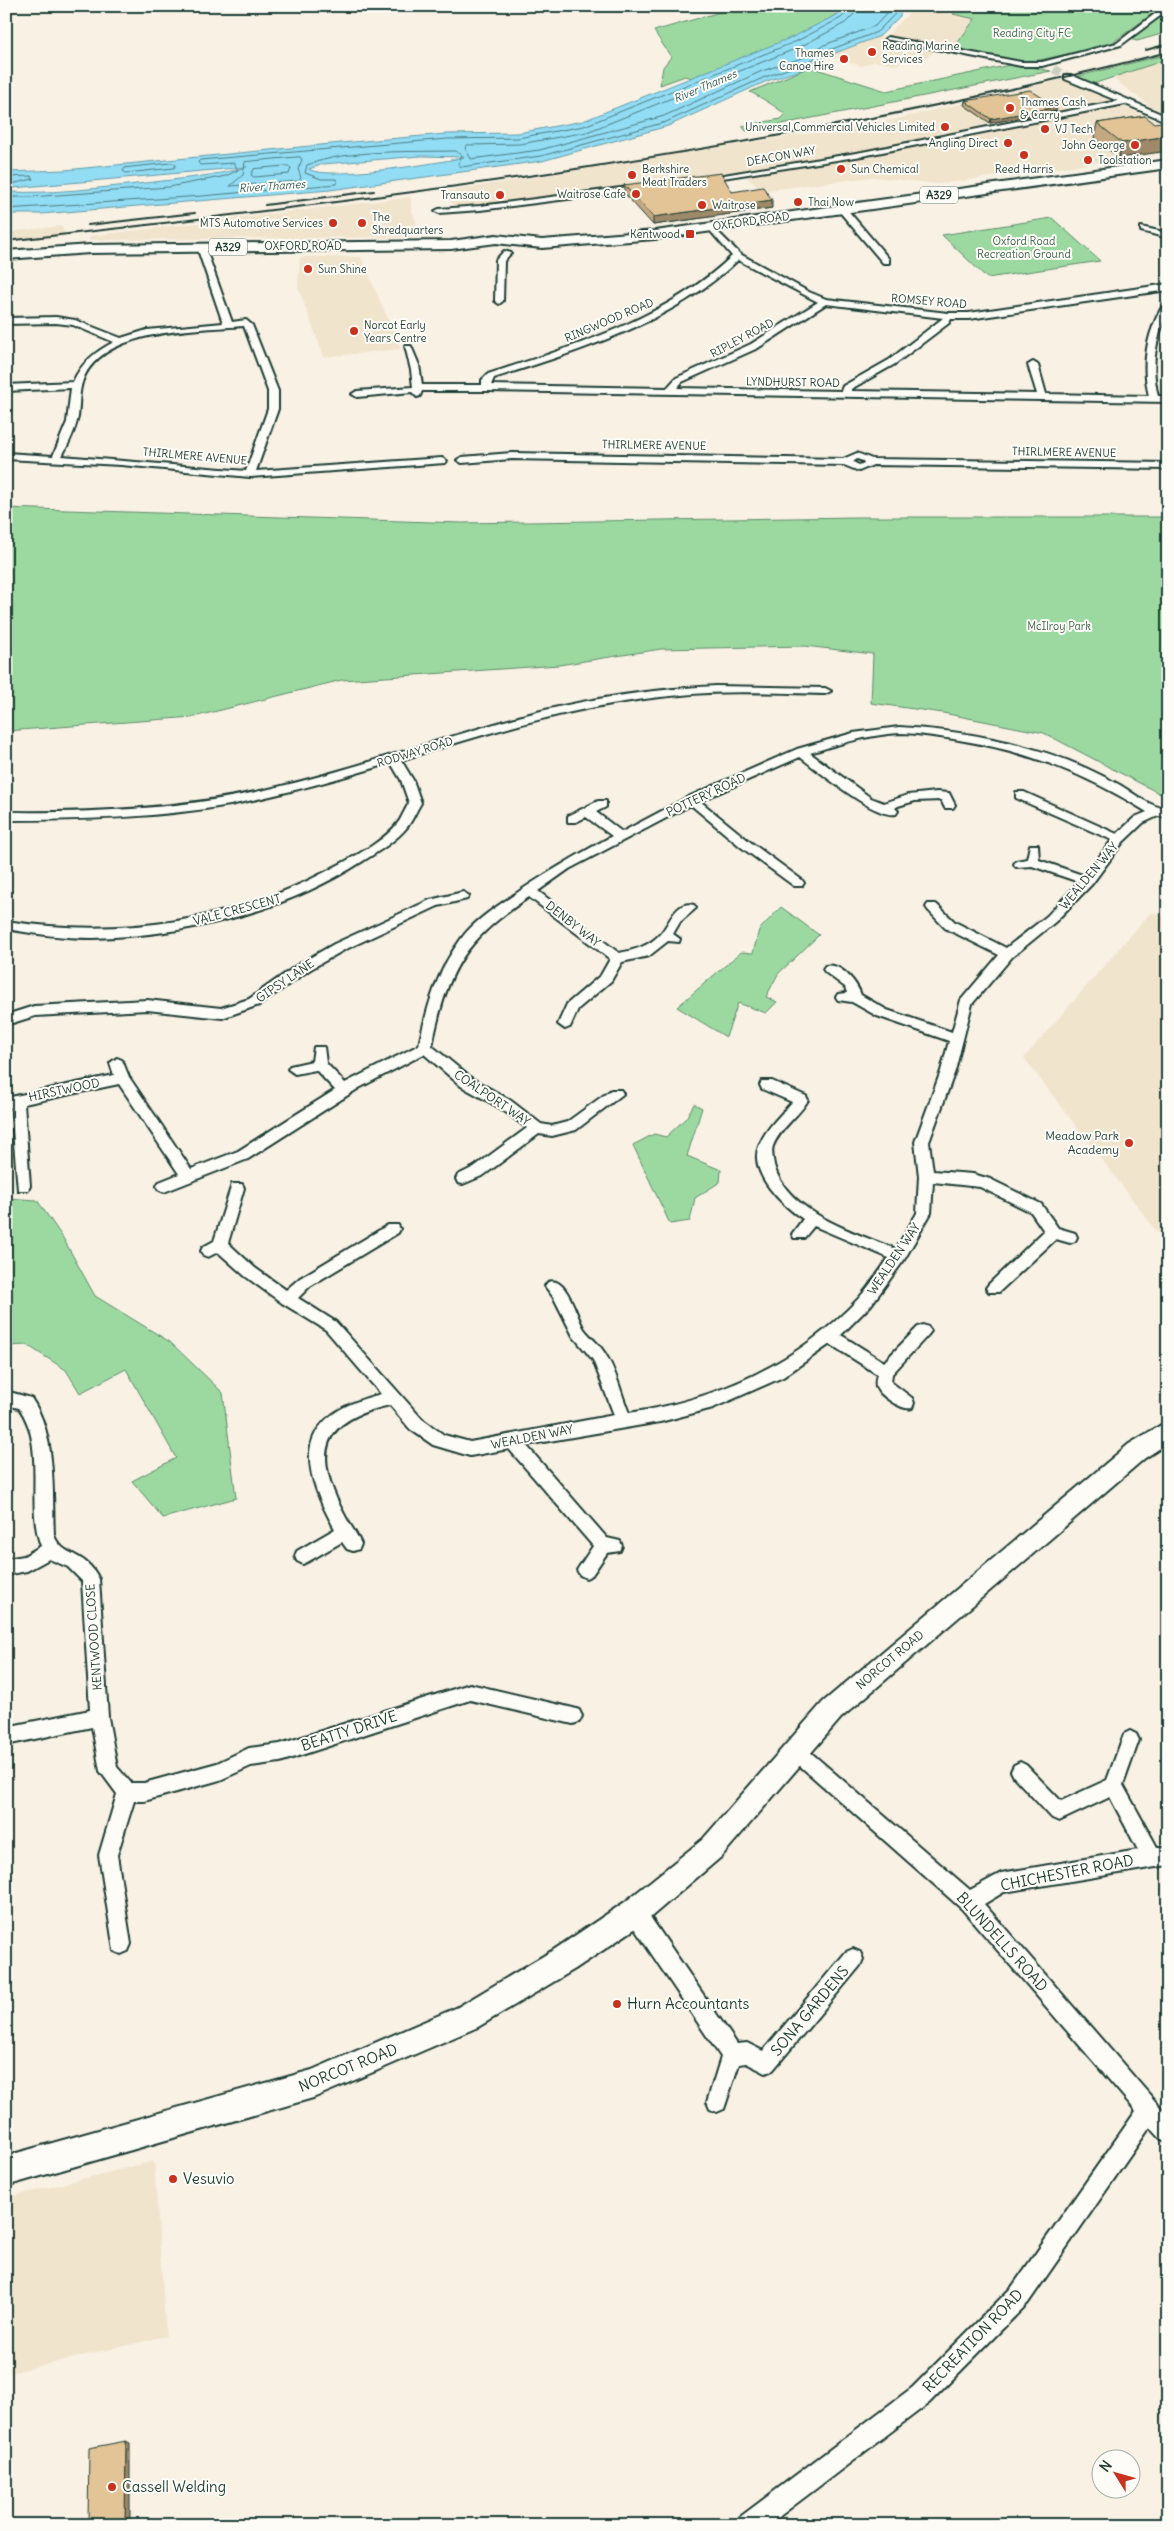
<svg xmlns="http://www.w3.org/2000/svg" width="1174" height="2531" font-family="Delius,sans-serif">
  <style>
    .built { fill: #f1e4cd }
    .green { fill: #9cd9a1; stroke: #5e8b6a }
    .water { fill: #92dcf4; stroke: #649ca7; fill-rule: evenodd }
    .lines { fill: none; stroke-linecap: round; stroke-linejoin: round }
    .shore { stroke: #4d7d81; stroke-width: 1 }
    .street-tunnel { stroke: #cdcdc1; stroke-width: 8; stroke-dasharray: 8 4; stroke-linecap: butt }
    .street-casing { stroke: #1f3d34; stroke-width: 4 }
    .secondary-casing { stroke: #1f3d34; stroke-width: 4 }
    .primary-casing { stroke: #1f3d34; stroke-width: 4 }
    .street { fill: #fdfcf7; fill-rule: evenodd }
    .secondary { fill: #fdfcf7; fill-rule: evenodd }
    .primary { fill: #fdfcf7; fill-rule: evenodd }
    .rail { stroke: #1f3d34; stroke-width: 2 }
    .wall { fill: #c2a981; stroke: #1f3d34 }
    .shaded-wall { fill: #9e8969; stroke: #1f3d34 }
    .building { fill: #e2c496; stroke: #1f3d34 }
    .poi-dot { fill: #c8321e; stroke: #fdfcf7; stroke-width: 2 }
    .labels { text-anchor: middle; stroke-width: 4; stroke-linejoin: round; paint-order: stroke }
    .far-park-label { font-size: 11px; fill: #3e644f; stroke: #fdfcf7 }
    .far-poi-label { font-size: 11px; fill: #1f3d34; stroke: #fdfcf7; text-anchor: start }
    .far-water-label { font-size: 11px; font-style: italic; fill: #365d5a; stroke: #fdfcf7 }
    .far-street-label { font-size: 11px; fill: #1f3d34; stroke: #fdfcf7 }
    .shield { fill: #fdfcf7; stroke: #62766e; stroke-width: 1 }
    .shield-label { font-size: 11px; font-weight: bold; fill: #1f3d34 }
    .street-label { font-size: 12px; fill: #1f3d34; stroke: #fdfcf7 }
    .poi-label { font-size: 12px; fill: #1f3d34; stroke: #fdfcf7; text-anchor: end }
    .near-street-label { font-size: 15px; fill: #1f3d34; stroke: #fdfcf7 }
    .near-poi-label { font-size: 15px; fill: #1f3d34; stroke: #fdfcf7; text-anchor: start }
  </style>
  <rect width="100%" height="100%" fill="#f8f1e4"/>
  <filter id="ink" filterUnits="userSpaceOnUse"><feTurbulence type="fractalNoise" baseFrequency=".02" numOctaves="2"/><feDisplacementMap in="SourceGraphic" scale="10" xChannelSelector="R" yChannelSelector="G"/><feConvolveMatrix kernelMatrix="1 2 1 2 8 2 1 2 1" color-interpolation-filters="sRGB"/></filter>
  <g filter="url(#ink)">
    <!-- built -->
    <g class="built">
      <polygon points="916,7 976,19 953,49 948,52 937,50 919,62 907,60 896,65 875,61 862,66 827,56 874,37 888,37 891,31"/>
      <polygon points="1168,59 1168,115 1150,106 1111,77"/>
      <polygon points="1064,79 1168,127 1168,153 939,184 872,177 762,191 741,172 457,209 443,192 892,120"/>
      <polygon points="411,197 411,208 416,221 415,237 89,240 90,236"/>
      <polygon points="62,226 65,236 6,242 6,232"/>
      <polygon points="300,257 361,257 401,349 324,357 298,287"/>
      <polygon points="1151,912 1168,917 1168,1229 1158,1233 1024,1058"/>
      <polygon points="154,2161 166,2336 6,2374 6,2198"/>
    </g>
    <!-- green -->
    <g class="green">
      <path d="M741,6H846C811,39 736,59 691,78L685,76L660,85L663,67L671,57L654,31Z"/>
      <polygon points="958,6 1163,6 1109,45 1040,60 1024,62 953,49 975,19 953,14"/>
      <polygon points="1168,10 1168,32 1137,41 1129,39"/>
      <polygon points="1168,54 1168,59 1093,84 1075,77"/>
      <path d="M1015,64L1051,71L746,131L742,126L781,119L785,115C782,110 757,95 750,92L810,67L886,91Z"/>
      <polygon points="1052,218 1100,261 987,278 942,235"/>
      <polygon points="6,508 462,523 858,517 1168,517 1168,798 1044,733 943,713 871,703 873,654 805,646 661,649 559,665 342,680 193,717 6,731"/>
      <polygon points="781,907 819,935 778,974 766,997 777,1002 766,1013 738,1003 726,1037 677,1007 741,952 753,953 759,930"/>
      <polygon points="694,1104 702,1108 687,1156 721,1170 720,1182 695,1198 690,1221 670,1224 633,1145 654,1134 666,1137 686,1118"/>
      <polygon points="6,1198 37,1200 63,1238 95,1296 170,1342 223,1393 236,1498 163,1518 132,1481 176,1458 126,1369 80,1393 66,1370 27,1345 6,1346"/>
    </g>
    <!-- water -->
    <path class="water" d="M846,6H901L900,16L880,36L827,56L813,66L767,81L668,126L542,161L330,190L41,214H6V172L65,170L341,143L446,134L518,133L583,121L795,36L838,14ZM421,156L464,157C442,163 324,181 309,169L323,164ZM247,167C214,176 179,179 145,183C99,188 54,194 8,192L13,188Z"/>
    <g class="lines">
      <!-- shore -->
      <g class="shore">
        <polyline points="856,6 854,14 845,23 800,47 587,132 520,144 467,145 465,148 471,159 540,150 664,116 762,71 808,56 824,45 875,26 889,11 890,6"/>
        <polygon points="300,157 302,160 298,169 301,178 299,181 230,186 243,175 245,162"/>
        <polygon points="173,163 176,165 174,168 126,173 123,171 125,168"/>
        <polygon points="288,166 291,168 289,174 254,177 251,175 254,169"/>
        <polyline points="6,177 31,176 33,179 11,184 6,189"/>
        <polyline points="6,193 12,197 30,197 169,187 226,176 238,170 234,163 200,165 198,162 200,160 447,139 518,138 584,126 797,41 841,18 848,11 849,6"/>
        <path d="M6,209L202,196L337,184L336,179H321L305,173L307,165C349,149 411,152 456,151L462,155L458,164L461,167L541,156L666,122L765,77L810,61L827,51L877,32L895,14L896,6"/>
      </g>
      <!-- street-tunnel -->
      <polyline class="street-tunnel" points="1054,69 1068,77"/>
      <!-- street casing -->
      <g class="street-casing">
        <g id="street">
          <polygon points="1165,6 1168,6 1168,10 1121,45 1042,66 1021,66 885,39 888,37 1021,62 1042,62 1117,43"/>
          <polygon points="1065,75 1071,75 1168,117 1168,122 1125,104 862,156 704,181 700,179 862,152 1118,101 1065,79"/>
          <polygon points="644,185 647,185 647,189 480,210 439,213 435,211 439,209 480,206"/>
          <polygon points="839,207 845,207 889,259 889,263 883,263 839,211"/>
          <path d="M711,225L740,254L809,292L826,299L948,313H969L1168,284V290L969,319H951L949,323L895,364L851,389V391L1037,394L1028,365L1033,362L1038,365L1046,394L1149,396C1141,363 1147,331 1165,302L1168,301C1168,314 1162,324 1159,336C1153,356 1153,376 1158,396H1168V402L486,391H422L420,396L417,397L412,392L357,397L352,394L357,391L413,387L411,370L405,346H411L419,365L422,385H482V380L488,374C574,346 665,320 732,256L707,227ZM738,260L818,302L751,344L676,378L667,388L491,385L494,378C580,350 671,324 738,260ZM826,304L943,318L889,360L843,386L841,391L677,388L682,382L758,348Z"/>
          <polygon points="1141,227 1168,233 1168,238 1141,231"/>
          <path d="M201,245L205,247L232,322L246,320L252,325L278,391V409L256,471L442,458L447,461L445,463L250,477L121,465L6,459V453L53,456L67,422L71,388L6,391V385L73,382C81,363 96,351 114,342L73,325L56,323L6,324V318L56,317L75,320L121,338L147,330L223,323L197,247ZM244,326L268,391V409L246,471L62,456C69,443 75,431 78,417C80,402 78,389 85,375C110,328 198,330 244,326Z"/>
          <polygon points="504,251 511,253 504,261 503,301 499,304 495,301 496,260"/>
          <path d="M512,453L843,459L857,453L872,459L1168,463V469L873,465L859,471L844,465L512,459L462,463L457,460L462,457ZM857,459L863,461L864,463L859,465L853,462Z"/>
          <path d="M716,686L825,688L831,691L825,694C777,693 729,690 681,695C584,703 493,731 401,760L413,780L421,803C416,811 413,819 408,826C396,841 379,851 363,861C284,912 186,936 93,938C64,938 35,934 6,929V921C117,938 230,923 329,870C353,857 385,842 400,820C403,814 406,808 409,803L401,780L391,763C338,779 284,794 230,805C156,818 81,820 6,820V812C93,813 180,809 265,790C358,769 448,735 541,711C598,697 657,689 716,686Z"/>
          <path d="M899,727C961,730 1029,743 1086,768C1097,773 1109,779 1120,785C1135,794 1151,808 1168,809V817L1158,816L1143,823L1123,842L1092,884L1055,922L1012,957L972,1004L955,1071L929,1142L933,1171L973,1174L990,1179L1041,1204L1058,1228L1075,1233L1077,1237L1075,1241L1070,1243L1056,1239L999,1292H989L986,1288L989,1284L1044,1231L1031,1212L980,1187L933,1182L931,1213L904,1260L871,1305L841,1335L884,1362L918,1327L923,1325L928,1327L931,1331L928,1335L892,1374L891,1382L912,1398L914,1403L912,1408C902,1411 879,1395 876,1386C875,1382 876,1378 877,1374L830,1344L783,1377L713,1408L660,1422L526,1445L607,1538L620,1541L622,1546L620,1551L607,1553L592,1575L586,1578L580,1575L577,1570L593,1546L509,1449L470,1456L433,1445L410,1429L390,1405C320,1420 312,1453 344,1514C349,1524 357,1534 361,1544L359,1549L353,1551L347,1549L342,1542L309,1561L303,1564L297,1561L295,1556L297,1551L335,1529C296,1461 296,1415 381,1394L326,1330L282,1303L245,1276L218,1252L208,1257L203,1255L201,1251L203,1247L214,1241L232,1184H242L244,1188L228,1243L255,1268L286,1290L300,1278L388,1225H398L400,1229L398,1233L310,1286L298,1298L336,1322L422,1419L444,1435L470,1442L614,1415L593,1360L573,1336L554,1298L545,1286L548,1282C567,1275 576,1316 584,1329C590,1337 599,1344 604,1352C616,1369 621,1394 629,1413C717,1400 798,1363 859,1298C870,1286 879,1271 889,1258L814,1226L804,1238H794L792,1234L803,1219C783,1206 748,1173 759,1146C765,1129 781,1115 792,1102L762,1089L760,1085L762,1081H772L806,1096L808,1100C799,1116 780,1128 773,1146C771,1151 773,1159 774,1165C786,1212 855,1233 896,1249L917,1213L919,1176L915,1142L941,1071L949,1041L877,1016L852,1002L838,1000L836,997L838,994L847,993L845,987L825,972L823,969L825,966C841,962 857,983 861,995L887,1010L952,1032L961,1000L999,955L945,928L928,910L926,907L928,904H936L955,922L1006,948L1047,916L1079,882L1032,866L1016,867L1014,864L1016,861L1027,859L1030,845H1038L1039,860L1085,876L1112,840L1016,798V792H1024L1117,834L1135,817L1147,812C1086,774 1030,752 959,740C940,737 919,733 899,733C868,735 839,744 810,753L871,798L884,803L908,795L937,792L949,793L955,805L953,808H945L941,800L915,801L898,806L895,808L898,811L896,814C875,819 818,770 800,757L700,801L749,841L802,880L804,883L802,886H794L741,847L691,805L569,869L538,891L619,953C635,950 650,946 661,933C670,923 676,900 694,905L696,908L680,922L673,934L680,939L679,942L668,941L649,956L622,962L611,981L578,1009L570,1027L565,1029L558,1024L567,1004L601,975L610,959L529,897C463,942 448,968 432,1046L471,1078L510,1100L541,1124L552,1126L567,1122L611,1090H621L623,1094L576,1130L552,1136L539,1134L484,1175L463,1184L458,1183L456,1179L458,1175L474,1167L527,1128L500,1108L461,1086L424,1054L359,1088L248,1159L164,1192L159,1190L157,1186L159,1182L179,1174L119,1084L24,1104L30,1186L28,1190H18L11,1107L6,1108V1098L114,1075L110,1063L117,1058L122,1060L129,1077L191,1169L238,1151L335,1090L316,1070L295,1074L288,1069L290,1066L312,1061L314,1047H324L326,1063L345,1083L419,1045C427,1007 437,971 461,939C473,922 493,909 511,897C543,875 577,855 612,836L586,817L576,822H568V816L598,801H606V807L596,812L622,832L688,797L797,749L853,733Z"/>
          <polygon points="463,892 469,896 467,899 438,906 344,950 309,970 259,1005 222,1018 147,1010 35,1016 6,1025 6,1015 34,1006 147,1000 221,1008 249,999 299,964 334,944 430,900"/>
          <path d="M6,1391L31,1398C57,1435 52,1492 54,1535C62,1558 85,1550 99,1579L108,1717L117,1767L131,1783H144L217,1763L249,1748L280,1744L470,1684L573,1708L579,1710L582,1716L579,1722L573,1724L470,1700L280,1762L251,1766L220,1780L144,1801H134L117,1855L131,1944L128,1951L121,1954L114,1951L99,1855L117,1794L100,1771L92,1727L6,1745V1727L90,1710L82,1581L68,1567L49,1559L27,1571L6,1575V1559L24,1556L41,1546C25,1504 47,1447 19,1408L6,1405Z"/>
          <polygon points="1130,1731 1136,1734 1139,1740 1123,1785 1157,1847 1168,1847 1168,1865 1004,1892 984,1904 1168,2116 1168,2142 1161,2139 1150,2127 1028,2303 929,2403 768,2525 736,2525 740,2517 913,2387 1012,2287 1136,2111 962,1909 790,1757 787,1751 790,1745 796,1742 802,1745 970,1890 1001,1873 1138,1850 1110,1797 1059,1821 1052,1818 1014,1777 1011,1771 1014,1765 1020,1762 1026,1765 1061,1801 1107,1780 1124,1734"/>
          <polygon points="635,1902 642,1905 737,2044 747,2043 763,2051 846,1952 853,1949 860,1952 863,1959 860,1966 773,2070 766,2073 746,2063 739,2064 724,2109 717,2112 710,2109 707,2102 721,2057 628,1919 625,1912 628,1905"/>
        </g>
      </g>
      <!-- secondary casing -->
      <g class="secondary-casing">
        <polygon id="secondary" points="1168,1421 1168,1443 1145,1458 841,1718 721,1857 645,1922 575,1969 478,2027 313,2098 6,2186 6,2156 312,2070 458,2007 555,1949 625,1902 703,1839 823,1702 1129,1444"/>
      </g>
      <!-- primary casing -->
      <g class="primary-casing">
        <polygon id="primary" points="1168,160 1168,168 655,239 542,248 496,243 451,249 90,253 6,259 6,251 90,245 451,241 496,235 542,240 655,231"/>
      </g>
      <!-- street -->
      <use href="#street" class="street"/>
      <!-- secondary -->
      <use href="#secondary" class="secondary"/>
      <!-- primary -->
      <use href="#primary" class="primary"/>
      <!-- rail -->
      <g class="rail">
        <polyline points="1146,50 1168,44"/>
        <polyline points="265,205 374,191"/>
        <polyline points="88,225 195,213"/>
        <path d="M6,241C396,198 788,149 1168,52"/>
      </g>
    </g>
    <!-- wall -->
    <g class="wall">
      <polygon points="965,101 1056,111 990,123 964,105"/>
      <polygon points="1145,116 1119,158 1094,138 1097,123"/>
      <polygon points="624,185 732,192 772,208 653,225 624,193"/>
    </g>
    <!-- shaded-wall -->
    <g class="shaded-wall">
      <polygon points="1057,107 1056,111 990,123 991,119"/>
      <polygon points="1168,136 1168,151 1119,158 1122,143"/>
      <polygon points="772,200 772,208 653,225 653,217"/>
      <polygon points="126,2441 130,2443 130,2525 125,2525"/>
    </g>
    <!-- building -->
    <g class="building">
      <polygon points="1030,90 1057,107 991,119 965,101"/>
      <polygon points="1145,116 1154,123 1168,121 1168,136 1122,143 1097,123"/>
      <polygon points="721,173 732,192 763,187 772,200 653,217 624,185"/>
      <polygon points="126,2441 125,2525 88,2525 89,2448"/>
    </g>
  </g>
  <!-- markers -->
  <g class="poi-dot">
    <circle cx="872" cy="52" r="5"/>
    <circle cx="844" cy="59" r="5"/>
    <circle cx="1010" cy="108" r="5"/>
    <circle cx="945" cy="127" r="5"/>
    <circle cx="1045" cy="129" r="5"/>
    <circle cx="1008" cy="143" r="5"/>
    <circle cx="1135" cy="145" r="5"/>
    <circle cx="1024" cy="155" r="5"/>
    <circle cx="1088" cy="160" r="5"/>
    <circle cx="841" cy="169" r="5"/>
    <circle cx="632" cy="175" r="5"/>
    <circle cx="636" cy="194" r="5"/>
    <circle cx="500" cy="195" r="5"/>
    <circle cx="798" cy="202" r="5"/>
    <circle cx="702" cy="205" r="5"/>
    <circle cx="333" cy="223" r="5"/>
    <circle cx="362" cy="223" r="5"/>
    <rect x="685" y="229" width="10" height="10" rx="2.5"/>
    <circle cx="308" cy="269" r="5"/>
    <circle cx="354" cy="331" r="5"/>
    <circle cx="1129" cy="1143" r="5"/>
    <circle cx="617" cy="2004" r="5"/>
    <circle cx="173" cy="2179" r="5"/>
    <circle cx="112" cy="2487" r="5"/>
  </g>
  <g class="labels">
    <!-- far-park labels -->
    <g class="far-park-label">
      <text x="1032" y="37">Reading City FC</text>
      <text x="1024" y="245">Oxford Road<tspan x="1024" dy="13">Recreation Ground</tspan></text>
      <text x="1059" y="630">McIlroy Park</text>
    </g>
    <!-- far-poi labels -->
    <g class="far-poi-label">
      <text x="882" y="50">Reading Marine<tspan x="882" dy="13">Services</tspan></text>
      <text x="834" y="57" text-anchor="end">Thames<tspan x="834" dy="13">Canoe Hire</tspan></text>
      <text x="1020" y="106">Thames Cash<tspan x="1020" dy="13">&amp; Carry</tspan></text>
      <text x="935" y="131" text-anchor="end">Universal Commercial Vehicles Limited</text>
      <text x="1055" y="133">VJ Tech</text>
      <text x="998" y="147" text-anchor="end">Angling Direct</text>
      <text x="1125" y="149" text-anchor="end">John George</text>
      <text x="1098" y="164">Toolstation</text>
      <text x="642" y="173">Berkshire<tspan x="642" dy="13">Meat Traders</tspan></text>
      <text x="851" y="173">Sun Chemical</text>
      <text x="1024" y="173" text-anchor="middle">Reed Harris</text>
      <text x="626" y="198" text-anchor="end">Waitrose Cafe</text>
      <text x="490" y="199" text-anchor="end">Transauto</text>
      <text x="808" y="206">Thai Now</text>
      <text x="712" y="209">Waitrose</text>
      <text x="372" y="221">The<tspan x="372" dy="13">Shredquarters</tspan></text>
      <text x="323" y="227" text-anchor="end">MTS Automotive Services</text>
      <text x="680" y="238" text-anchor="end">Kentwood</text>
      <text x="318" y="273">Sun Shine</text>
      <text x="364" y="329">Norcot Early<tspan x="364" dy="13">Years Centre</tspan></text>
    </g>
    <!-- far-water labels -->
    <g class="far-water-label">
      <text transform="translate(705 86) rotate(-23)" y="4">River Thames</text>
      <text transform="translate(272 186) rotate(-4)" y="4">River Thames</text>
    </g>
    <!-- far-street labels -->
    <g class="far-street-label">
      <text transform="translate(781 156) rotate(-10)" y="4">DEACON WAY</text>
      <text transform="translate(751 221) rotate(-8)" y="4">OXFORD ROAD</text>
      <text x="303" y="250">OXFORD ROAD</text>
      <text transform="translate(929 301) rotate(5)" y="4">ROMSEY ROAD</text>
      <text transform="translate(609 320) rotate(-23)" y="4">RINGWOOD ROAD</text>
      <text transform="translate(742 338) rotate(-28)" y="4">RIPLEY ROAD</text>
      <text transform="translate(793 382) rotate(1)" y="4">LYNDHURST ROAD</text>
      <text transform="translate(654 445) rotate(1)" y="4">THIRLMERE AVENUE</text>
      <text transform="translate(1064 452) rotate(1)" y="4">THIRLMERE AVENUE</text>
      <text transform="translate(195 456) rotate(5)" y="4">THIRLMERE AVENUE</text>
      <text transform="translate(415 752) rotate(-17)" y="4">RODWAY ROAD</text>
    </g>
    <!-- shield labels -->
    <g class="shield">
      <rect x="920" y="186.5" width="38" height="17" rx="4"/>
      <rect x="209" y="238.5" width="38" height="17" rx="4"/>
    </g>
    <g class="shield-label">
      <text x="939" y="199">A329</text>
      <text x="228" y="251">A329</text>
    </g>
    <!-- street labels -->
    <g class="street-label">
      <text transform="translate(706 795) rotate(-25)" y="4">POTTERY ROAD</text>
      <text transform="translate(1089 876) rotate(-50)" y="4">WEALDEN WAY</text>
      <text transform="translate(237 910) rotate(-15)" y="4">VALE CRESCENT</text>
      <text transform="translate(573 924) rotate(38)" y="4">DENBY WAY</text>
      <text transform="translate(285 981) rotate(-34)" y="4">GIPSY LANE</text>
      <text transform="translate(64 1090) rotate(-12)" y="4">HIRSTWOOD</text>
      <text transform="translate(492 1098) rotate(34)" y="4">COALPORT WAY</text>
      <text transform="translate(894 1259) rotate(-56)" y="4">WEALDEN WAY</text>
      <text transform="translate(532 1437) rotate(-11)" y="4">WEALDEN WAY</text>
      <text transform="translate(94 1637) rotate(-94)" y="4">KENTWOOD CLOSE</text>
      <text transform="translate(890 1660) rotate(-40)" y="4">NORCOT ROAD</text>
    </g>
    <!-- poi labels -->
    <g class="poi-label">
      <text x="1119" y="1140">Meadow Park<tspan x="1119" dy="14">Academy</tspan></text>
    </g>
    <!-- near-street labels -->
    <g class="near-street-label">
      <text transform="translate(349 1731) rotate(-18)" y="5">BEATTY DRIVE</text>
      <text transform="translate(1067 1873) rotate(-11)" y="5">CHICHESTER ROAD</text>
      <text transform="translate(1002 1942) rotate(48)" y="5">BLUNDELLS ROAD</text>
      <text transform="translate(810 2011) rotate(-50)" y="5">SONA GARDENS</text>
      <text transform="translate(348 2068) rotate(-22)" y="5">NORCOT ROAD</text>
      <text transform="translate(973 2341) rotate(-46)" y="5">RECREATION ROAD</text>
    </g>
    <!-- near-poi labels -->
    <g class="near-poi-label">
      <text x="627" y="2009">Hurn Accountants</text>
      <text x="183" y="2184">Vesuvio</text>
      <text x="122" y="2492">Cassell Welding</text>
    </g>
  </g>
  <!-- margin -->
  <rect width="1174" height="2531" fill="none" stroke="#fdfcf7" stroke-width="25"/>
  <rect x="12" y="12" width="1149" height="2506" fill="none" stroke="#1f3d34" stroke-width="2" filter="url(#ink)"/>
  <!-- north arrow -->
  <g transform="translate(1116 2474) rotate(307)"><circle r="24" fill="#fdfcf7" stroke="#a4b0a9"/>
  <path d="M0-4L9 19L0 12L-9 19Z" fill="#c8321e"/>
  <text y="-8" font-size="14" font-weight="bold" text-anchor="middle" fill="#1f3d34">N</text>
  </g>
</svg>
